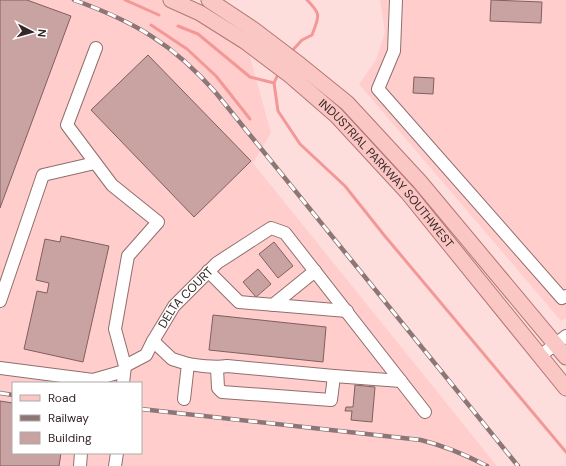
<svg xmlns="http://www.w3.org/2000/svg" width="566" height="466" font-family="'DM Sans',sans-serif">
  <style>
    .built { fill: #ffcecc; fill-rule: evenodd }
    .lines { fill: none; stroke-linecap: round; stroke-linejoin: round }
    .stream { stroke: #f29897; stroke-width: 3 }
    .building { fill: #c9a3a1; stroke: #815f5e }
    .minor-casing { stroke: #916e6c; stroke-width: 14 }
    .major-casing { stroke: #b37675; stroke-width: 17 }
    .minor { stroke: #fff; stroke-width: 12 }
    .major { stroke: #fac7c5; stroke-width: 15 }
    .rail-casing { stroke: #8d7776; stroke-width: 4.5 }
    .rail { stroke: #fff; stroke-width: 3; stroke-dasharray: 9; stroke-linecap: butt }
    .labels { text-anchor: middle; stroke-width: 3.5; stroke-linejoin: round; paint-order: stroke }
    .street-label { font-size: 12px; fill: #362727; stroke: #fff }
  </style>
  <rect width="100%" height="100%" fill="#fededc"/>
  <!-- built -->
  <g class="built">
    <path d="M0,0H171L246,42L271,133L253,163L497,466H0ZM13,383H141V453H13Z"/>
    <polygon points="380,0 566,0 566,318 561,321 359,84 376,60 385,32"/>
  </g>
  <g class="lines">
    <!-- stream -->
    <g class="stream">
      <polyline points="125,0 159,15"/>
      <polyline points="151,25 187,49 216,76 250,119"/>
      <polyline points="178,26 198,34 250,77 274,83"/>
      <path d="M291,52L302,40L312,35C319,16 322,15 307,0"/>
      <polyline points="279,72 274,83 278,111 300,144 345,186 384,235 566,452"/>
    </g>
  </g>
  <!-- building -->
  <g class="building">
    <polygon points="0,0 27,0 71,16 0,208"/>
    <polygon points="491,0 542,2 541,23 490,21"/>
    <polygon points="148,55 251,161 194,217 91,110"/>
    <polygon points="414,77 434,78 433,94 413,93"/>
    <polygon points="61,236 109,246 83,362 24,349 37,291 47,293 49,283 36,280 45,239 60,242"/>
    <polygon points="274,242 293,266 278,278 259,254"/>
    <polygon points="258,269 271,284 256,297 243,282"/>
    <polygon points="213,315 326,327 323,362 209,350"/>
    <polygon points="355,385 375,387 372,422 351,420 352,411 345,411 346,407 353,407"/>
    <polygon points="0,401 13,403 13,453 61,453 59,466 0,466"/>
  </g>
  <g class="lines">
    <!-- minor casing -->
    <g class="minor-casing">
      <g id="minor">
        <polyline points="396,0 394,51 378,89 562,298 566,296"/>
        <polyline points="96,48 67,125 112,185 158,222 128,256 115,329 125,366 123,383"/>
        <polyline points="208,271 239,302 347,311"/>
        <polyline points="0,301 43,175 95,163"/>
        <polyline points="273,305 315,271"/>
        <polyline points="153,341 172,359 188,364 184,399"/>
        <polyline points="540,356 566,336"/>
        <path d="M188,364C202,366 214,368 227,366L334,376L331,400L222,392L218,388L217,368"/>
        <path id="s1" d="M125,366L146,355L153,341L174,306L217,263L271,228L285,233L425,412"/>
        <polyline points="0,368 93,380 124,371"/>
        <polyline points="334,376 401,381"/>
        <polyline points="80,466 81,453"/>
        <polyline points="115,466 117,453"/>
      </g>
    </g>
    <!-- major casing -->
    <g class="major-casing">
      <g id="major">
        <path id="s2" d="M171,0L200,13L246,42L291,76L336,115L408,193L566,388"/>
        <polyline points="209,0 254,30 300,65 347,103 420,182 566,357"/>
      </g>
    </g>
    <!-- minor -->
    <use href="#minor" class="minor"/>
    <!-- major -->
    <use href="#major" class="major"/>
    <!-- rail casing -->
    <g class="rail-casing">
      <g id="rail">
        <path d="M74,0C135,22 173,44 216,93L518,466"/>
        <polyline points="0,393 13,395"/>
        <path d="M141,409L421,440C445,446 466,455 487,466"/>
      </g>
    </g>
    <!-- rail -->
    <use href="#rail" class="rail"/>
  </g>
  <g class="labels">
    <!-- street labels -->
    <g class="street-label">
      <text dy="4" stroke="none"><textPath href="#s2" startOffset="279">INDUSTRIAL PARKWAY SOUTHWEST</textPath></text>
      <text dy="4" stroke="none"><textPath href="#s1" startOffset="94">DELTA COURT</textPath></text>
    </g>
  </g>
  <!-- legend -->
  <rect x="12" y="382" width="130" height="72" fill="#ffffff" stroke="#afa9a9"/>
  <rect x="20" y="395" width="20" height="6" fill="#fac7c5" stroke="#afa9a9"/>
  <text x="48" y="402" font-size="12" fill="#362727">Road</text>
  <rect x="20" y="415" width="20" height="6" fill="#8d7776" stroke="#afa9a9"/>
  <text x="48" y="422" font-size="12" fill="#362727">Railway</text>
  <rect x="20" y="432" width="20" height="12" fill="#c9a3a1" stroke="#afa9a9"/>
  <text x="48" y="442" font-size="12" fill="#362727">Building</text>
  <!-- north arrow -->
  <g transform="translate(32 32) rotate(96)" stroke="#ffffff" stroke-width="3" paint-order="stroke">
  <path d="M0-3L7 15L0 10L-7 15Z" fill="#362727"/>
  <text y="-6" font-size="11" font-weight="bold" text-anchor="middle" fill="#362727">N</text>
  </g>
</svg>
